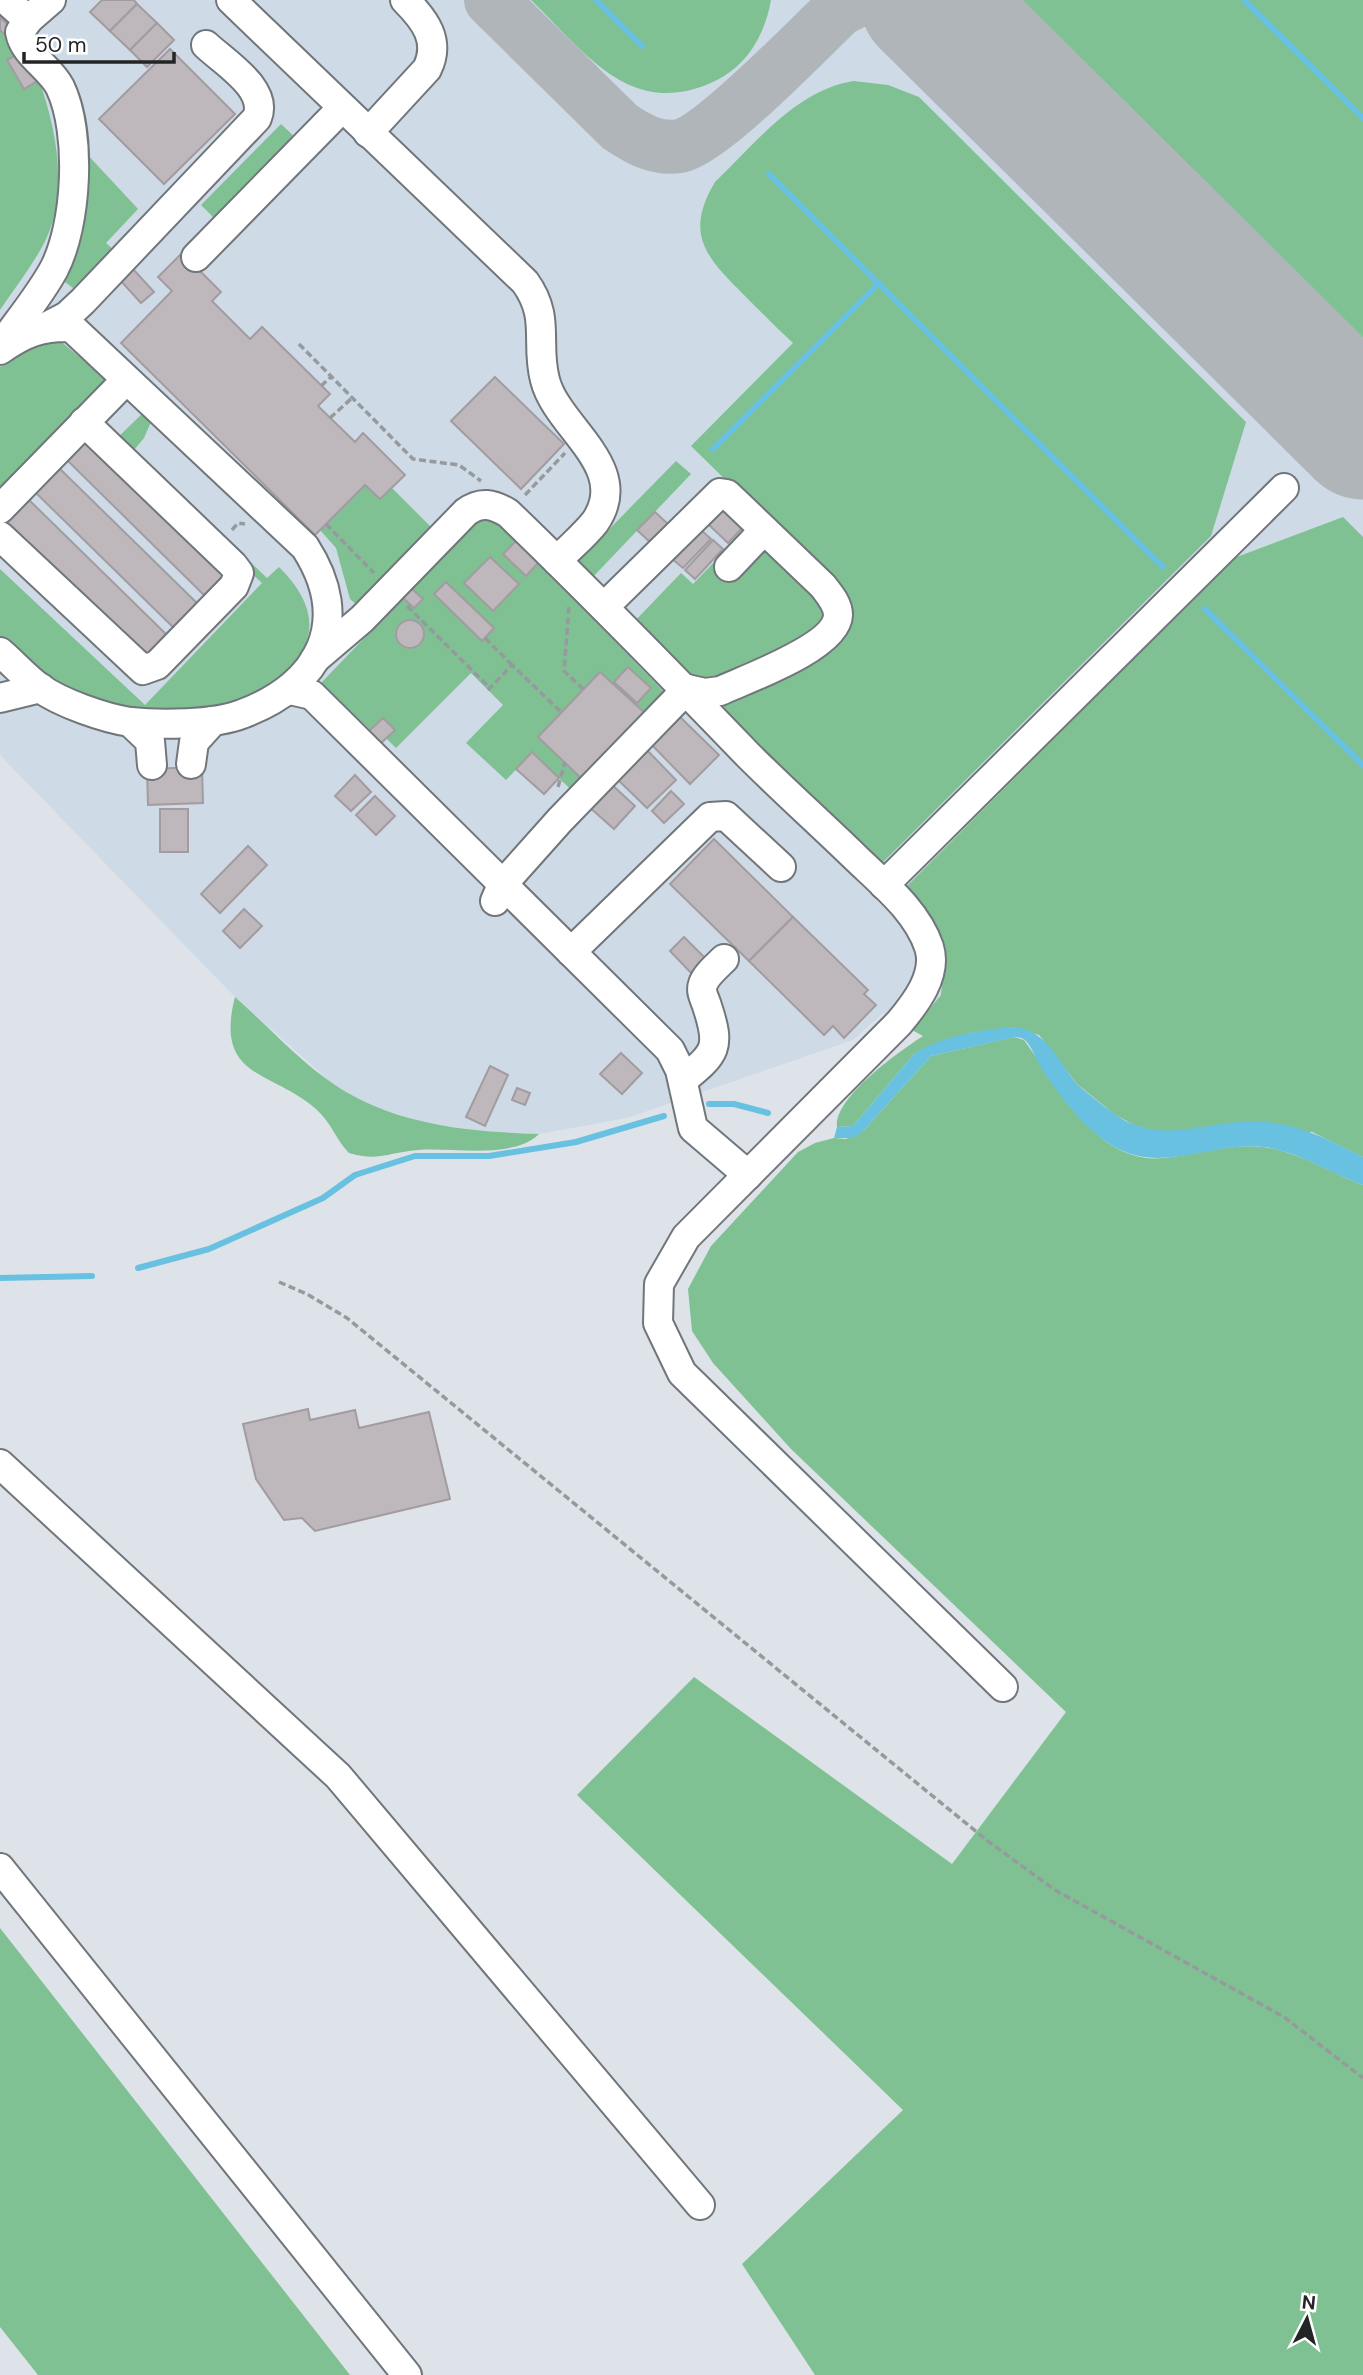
<svg xmlns="http://www.w3.org/2000/svg" width="1363" height="2375" font-family="'DM Sans',sans-serif">
  <style>
    .built { fill: #cedae5 }
    .green { fill: #7fc193; fill-rule: evenodd }
    .water { fill: #68c1e0 }
    .lines { fill: none; stroke-linecap: round; stroke-linejoin: round }
    .stream { stroke: #68c1e0; stroke-width: 6 }
    .taxiway { stroke: #b0b5b9; stroke-width: 54 }
    .runway { stroke: #b0b5b9; stroke-width: 135 }
    .building { fill: #beb8bd; stroke: #a29ca1; stroke-width: 2 }
    .minor-casing { stroke: #71767b; stroke-width: 32 }
    .path { stroke: #969a9e; stroke-width: 3.5; stroke-dasharray: 7 3.5; stroke-linecap: butt }
    .minor { stroke: #fff; stroke-width: 28 }
  </style>
  <rect width="100%" height="100%" fill="#dde3e8"/>
  <!-- built -->
  <polygon class="built" points="0,0 1363,0 1363,1157 1055,994 924,1036 883,1013 853,1040 627,1118 539,1134 483,1132 417,1121 369,1105 333,1084 235,997 0,755"/>
  <!-- green -->
  <g class="green">
    <path d="M531,0H771C765,34 748,65 715,81C631,121 586,53 531,0Z"/>
    <polygon points="1020,0 1363,0 1363,341"/>
    <path d="M10,27L22,52L7,61L24,89L39,80C57,131 70,197 42,247C30,269 14,289 0,310V30Z"/>
    <path d="M854,81L888,85L919,97L1246,422L1211,536L877,868L750,747L755,741L721,707L719,702L819,649L834,586L691,446L793,343C776,327 759,310 743,294C706,257 684,234 715,182C756,143 796,90 854,81Z"/>
    <polygon points="281,124 299,141 218,222 201,205"/>
    <polygon points="85,152 138,209 106,243 116,252 73,288 65,282"/>
    <polygon points="59,340 106,379 0,491 0,367 35,341"/>
    <path d="M143,413L151,422L144,438L134,450L267,578L279,567C318,606 322,643 276,679C265,687 253,698 241,703C208,715 163,715 129,709C79,701 35,671 0,637V569L145,705L262,583L113,442Z"/>
    <polygon points="676,461 691,474 591,579 575,564"/>
    <polygon points="365,485 380,499 392,488 433,529 356,604 350,599 336,548 320,530"/>
    <path d="M1343,517L1363,537V1157L1312,1132L1163,1133L1136,1126L1114,1114L1077,1084L1039,1035L1012,1027L970,1033L915,1053L853,1126L837,1127C834,1097 900,1051 923,1036L912,1030L941,995L944,957L903,890L1234,558Z"/>
    <path d="M480,518L493,519L505,527L665,693L579,797L532,753L506,780L466,743L503,705L471,673L396,748L386,738L383,718L370,730L321,683ZM600,672L646,714L538,737Z"/>
    <polygon points="747,528 823,599 827,624 720,683 695,678 684,671 632,624 681,573 693,584"/>
    <path d="M235,997C267,1025 299,1061 335,1085C395,1125 469,1132 539,1134C513,1160 452,1147 418,1150C390,1152 378,1162 349,1153C337,1141 332,1125 320,1113C277,1070 213,1082 235,997Z"/>
    <path d="M1014,1037L1024,1040C1057,1085 1097,1165 1163,1158C1197,1155 1229,1143 1263,1147C1297,1151 1331,1173 1363,1185V2375H815L742,2264L903,2110L577,1795L694,1677L952,1864L1066,1712L791,1449L713,1363L692,1331L688,1289L711,1246L798,1152L815,1143L834,1138L846,1139L864,1130L931,1056Z"/>
    <polygon points="0,1928 350,2375 38,2375 0,2327"/>
  </g>
  <!-- water -->
  <path class="water" d="M1012,1027C1047,1029 1057,1061 1077,1084C1084,1091 1118,1118 1128,1122C1174,1143 1213,1118 1263,1122C1300,1124 1331,1141 1363,1157V1185C1331,1173 1297,1151 1264,1147C1212,1141 1161,1175 1113,1146C1086,1130 1061,1098 1044,1072C1037,1063 1033,1048 1025,1040C1021,1037 1019,1038 1015,1037L931,1056L864,1130L854,1138H834L837,1127L853,1126L915,1053C943,1036 980,1030 1012,1027Z"/>
  <g class="lines">
    <!-- stream -->
    <g class="stream">
      <polyline points="596,0 642,46"/>
      <polyline points="1244,0 1363,118"/>
      <polyline points="769,174 1163,567"/>
      <polyline points="713,449 879,283"/>
      <polyline points="1205,609 1363,765"/>
      <polyline points="709,1104 734,1104 768,1113"/>
      <polyline points="138,1268 209,1249 323,1198 355,1175 415,1156 489,1156 576,1142 664,1116"/>
      <polyline points="0,1278 92,1276"/>
    </g>
    <!-- taxiway -->
    <path class="taxiway" d="M491,0L620,127C638,139 657,150 680,146C714,138 809,38 840,9L858,0"/>
    <!-- runway -->
    <polyline class="runway" points="927,0 1363,432"/>
  </g>
  <!-- building -->
  <g class="building">
    <polygon points="102,0 134,0 137,4 110,31 90,12"/>
    <polygon points="137,4 157,23 130,50 110,31"/>
    <polygon points="0,17 10,27 4,34 0,30"/>
    <polygon points="157,23 174,40 147,67 130,50"/>
    <polygon points="170,49 235,114 164,184 99,119"/>
    <polygon points="22,52 39,80 24,89 7,60"/>
    <polygon points="182,253 221,292 212,301 250,339 262,327 330,394 318,406 355,442 363,433 405,475 380,499 365,485 315,535 121,343 172,291 158,277"/>
    <polygon points="133,269 154,292 141,303 120,280"/>
    <polygon points="495,377 564,444 521,489 451,421"/>
    <polygon points="90,435 233,576 209,600 66,459"/>
    <polygon points="57,466 201,607 177,631 33,490"/>
    <polygon points="26,497 170,638 146,662 2,521"/>
    <polygon points="724,506 745,525 728,543 707,523"/>
    <polygon points="655,512 670,526 652,544 637,530"/>
    <polygon points="700,529 711,539 683,568 672,559"/>
    <polygon points="713,540 723,549 695,579 685,570"/>
    <polygon points="516,541 538,563 526,576 503,554"/>
    <polygon points="490,557 519,584 493,611 464,583"/>
    <polygon points="446,582 494,628 482,641 434,594"/>
    <polygon points="411,588 423,599 414,608 402,597"/>
    <circle cx="410" cy="634" r="14"/>
    <polygon points="628,667 651,688 637,703 614,682"/>
    <polygon points="600,672 646,714 583,780 538,737"/>
    <polygon points="675,712 719,755 690,784 647,740"/>
    <polygon points="383,718 395,730 380,744 368,732"/>
    <polygon points="644,747 676,780 647,808 614,776"/>
    <polygon points="532,752 559,778 544,794 516,769"/>
    <polygon points="202,767 203,803 148,805 147,769"/>
    <polygon points="355,775 371,792 351,811 335,796"/>
    <polygon points="610,783 635,806 614,829 588,806"/>
    <polygon points="671,791 684,804 664,823 652,811"/>
    <polygon points="375,796 395,816 376,835 356,815"/>
    <rect x="160" y="809" width="28" height="43"/>
    <polygon points="714,839 793,917 749,961 670,884"/>
    <polygon points="248,846 267,865 220,913 201,894"/>
    <polygon points="244,909 262,926 240,948 223,931"/>
    <polygon points="793,917 868,990 864,994 876,1005 844,1038 833,1026 824,1035 749,961"/>
    <polygon points="684,937 711,964 696,978 670,951"/>
    <polygon points="621,1053 642,1073 622,1094 600,1074"/>
    <polygon points="490,1066 508,1075 485,1126 466,1117"/>
    <polygon points="517,1088 530,1093 525,1105 512,1100"/>
    <polygon points="308,1409 310,1420 355,1410 359,1428 429,1412 450,1499 315,1531 302,1518 284,1520 256,1479 243,1424"/>
  </g>
  <g class="lines">
    <!-- minor casing -->
    <g class="minor-casing">
      <g id="minor">
        <path d="M231,0L525,282C551,318 535,342 545,380C557,428 633,467 595,522C584,536 569,548 557,561"/>
        <polyline points="28,20 51,0"/>
        <path d="M368,133L427,69C441,41 425,20 405,0"/>
        <polyline points="196,257 342,108"/>
        <path d="M48,326L67,316L83,301L257,118C269,89 225,63 206,45"/>
        <path d="M2,344C19,320 40,295 54,269C77,225 82,133 60,87C50,67 24,55 20,32L28,20L6,0"/>
        <path d="M0,350C24,333 42,326 71,327L305,547C353,621 321,685 242,714C214,725 159,725 130,722C104,718 61,703 40,688C26,678 13,663 0,652"/>
        <polyline points="0,509 126,380"/>
        <polyline points="0,536 143,670 157,665 234,586 239,573 233,565 84,422"/>
        <polyline points="729,567 764,530"/>
        <path d="M604,607L720,493L727,494L823,586C830,595 838,604 838,615C837,647 746,679 720,691L705,693L687,689"/>
        <path d="M315,659L362,619L466,512C481,501 493,504 508,513C590,592 669,673 748,755C783,790 820,823 856,858C883,884 917,911 929,947C938,975 915,1004 899,1023L686,1237L659,1284L658,1323L682,1373L1003,1687"/>
        <polyline points="290,690 312,695 670,1050 680,1070 693,1128 748,1175"/>
        <polyline points="0,698 41,688"/>
        <polyline points="130,722 150,741 152,765"/>
        <polyline points="191,764 194,742 213,721"/>
        <polyline points="884,885 1284,488"/>
        <polyline points="495,901 502,885 560,820 687,689"/>
        <polyline points="571,952 710,817 726,816 781,867"/>
        <path d="M683,1080C716,1053 721,1048 707,1006C705,999 700,992 703,984C706,975 717,966 724,959"/>
        <polyline points="0,1464 338,1776 700,2205"/>
        <polyline points="0,1868 407,2375"/>
      </g>
    </g>
    <!-- path -->
    <g class="path">
      <polyline points="299,344 413,459 459,465 481,481"/>
      <polyline points="321,386 331,377"/>
      <polyline points="330,418 352,398"/>
      <polyline points="525,495 565,453"/>
      <polyline points="326,524 374,573"/>
      <polyline points="232,530 238,523 245,524"/>
      <polyline points="407,606 490,688"/>
      <polyline points="569,607 564,671 583,689"/>
      <polyline points="485,638 512,665"/>
      <polyline points="488,690 512,665 561,712"/>
      <polyline points="558,787 565,762"/>
      <polyline points="279,1282 307,1294 347,1318 989,1842 1055,1890 1284,2017 1363,2078"/>
    </g>
    <!-- minor -->
    <use href="#minor" class="minor"/>
  </g>
  <!-- north arrow -->
  <g transform="translate(1307 2319) rotate(6)" stroke="#ffffff" stroke-width="5" paint-order="stroke">
  <path d="M0-5L12 26L0 18L-12 26Z" fill="#222426"/>
  <text y="-10" font-size="19" font-weight="bold" text-anchor="middle" fill="#222426">N</text>
  </g>
  <!-- scale -->
  <path d="M24 52v10h150v-10" fill="none" stroke="#222426" stroke-width="3.5"/>
  <text x="35" y="52" font-size="21" fill="#222426" stroke="#ffffff" stroke-width="5" paint-order="stroke">50 m</text>
</svg>
